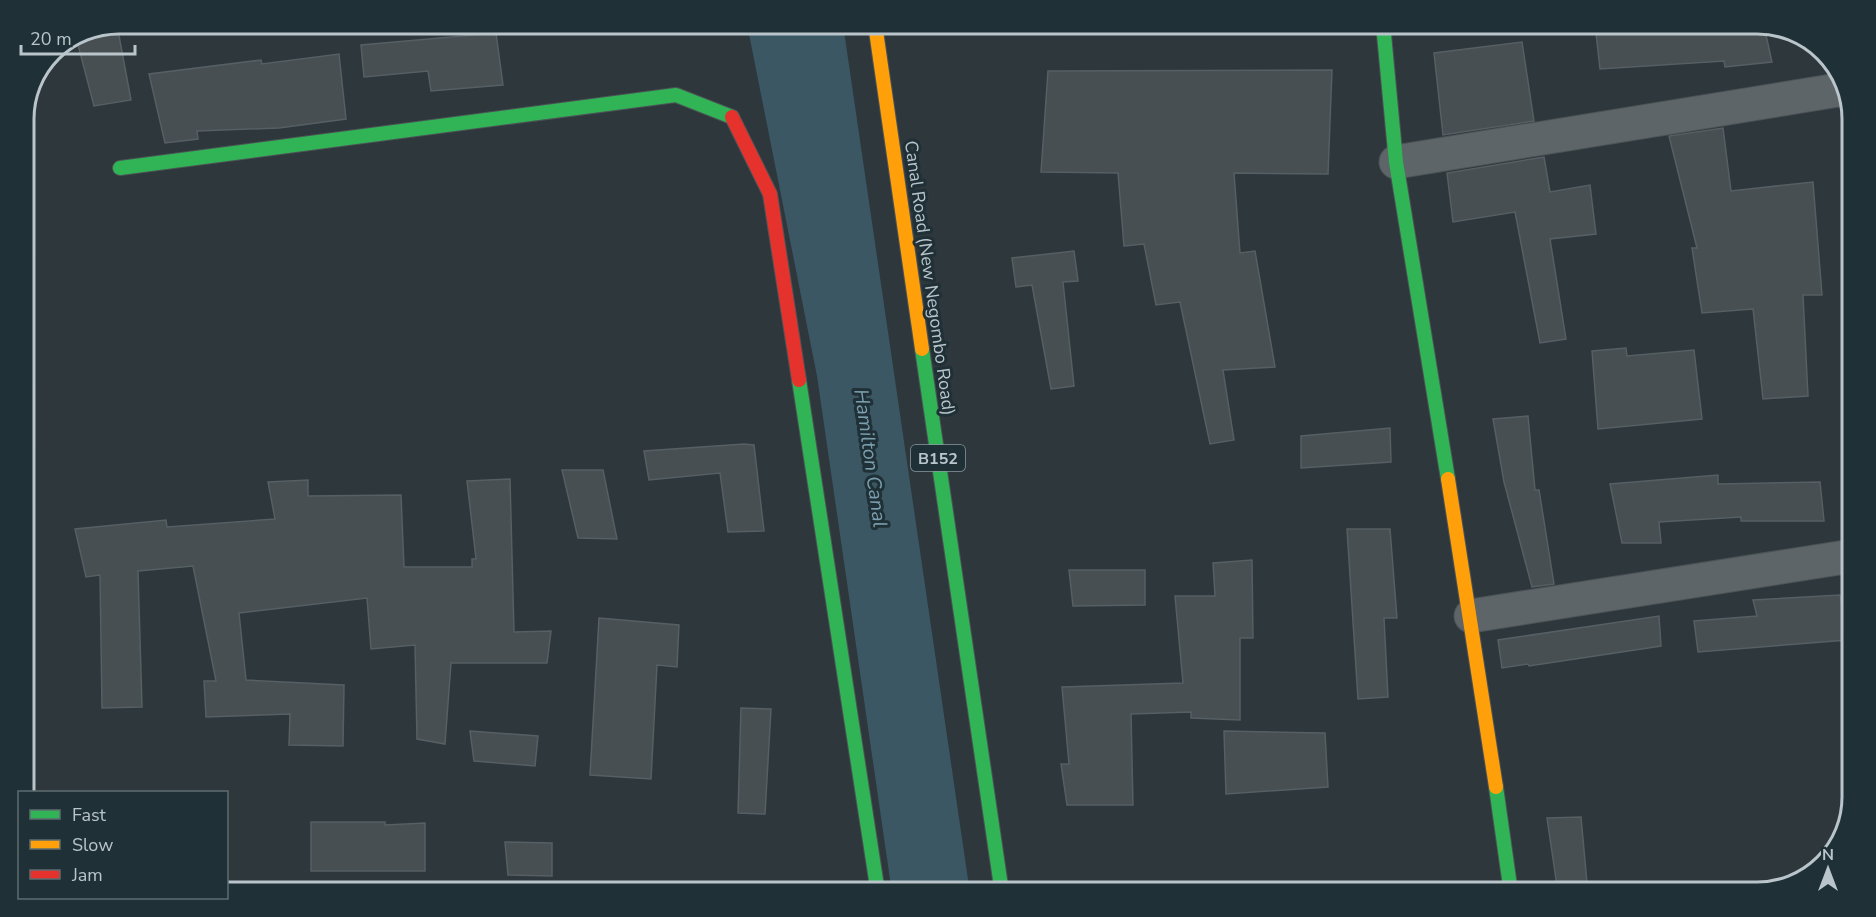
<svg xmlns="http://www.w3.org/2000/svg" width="1876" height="917" font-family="'Nunito Sans',sans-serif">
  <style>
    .water { fill: #3b5764 }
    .building { fill: #474f53; stroke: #565f63; stroke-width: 1.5 }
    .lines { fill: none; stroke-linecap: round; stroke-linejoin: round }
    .street-casing { stroke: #4c5356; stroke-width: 35 }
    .fast-casing { stroke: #4c5356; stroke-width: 16 }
    .slow-casing { stroke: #4c5356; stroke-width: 16 }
    .jam-casing { stroke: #4c5356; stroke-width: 16 }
    .street { stroke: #5e6569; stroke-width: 33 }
    .fast { stroke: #30b455; stroke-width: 14 }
    .slow { stroke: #ff9f0a; stroke-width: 14 }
    .jam { stroke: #e5322d; stroke-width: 14 }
    .labels { text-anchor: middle; stroke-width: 6; stroke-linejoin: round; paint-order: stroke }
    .shield { fill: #203037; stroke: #8b989f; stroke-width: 1.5 }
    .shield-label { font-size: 16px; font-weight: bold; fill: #b9c5cb }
    .street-label { font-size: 18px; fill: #b9c5cb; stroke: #203037 }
    .water-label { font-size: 20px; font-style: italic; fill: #7a9ead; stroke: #203037 }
    .rim { fill: none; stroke: #b9c5cb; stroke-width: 3 }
  </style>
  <rect width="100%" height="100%" fill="#2d373c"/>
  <!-- water -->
  <polygon class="water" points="747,24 843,24 970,893 892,893 817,376"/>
  <!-- building -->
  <g class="building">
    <polygon points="1595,24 1757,24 1764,26 1772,62 1725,67 1724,61 1600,69"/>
    <polygon points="117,25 131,100 94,106 77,41"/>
    <polygon points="496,33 503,85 431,91 428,71 364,77 361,45"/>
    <polygon points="1522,42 1534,121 1443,135 1434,53"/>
    <polygon points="339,54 346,119 279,128 197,131 198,139 165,143 149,74 261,60 262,64"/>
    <polygon points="1332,70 1328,174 1234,173 1240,253 1255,251 1275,367 1223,370 1234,440 1210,444 1180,302 1156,305 1144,244 1124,246 1118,173 1041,172 1048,71"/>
    <polygon points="1723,128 1731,191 1813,182 1822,295 1803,295 1808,396 1763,399 1753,309 1702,313 1692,248 1697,248 1669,136"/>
    <polygon points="1544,157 1550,192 1590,185 1596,234 1550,239 1566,339 1540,343 1515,212 1453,222 1447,173"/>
    <polygon points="1074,251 1078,281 1063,282 1074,386 1051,389 1032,285 1016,287 1012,258"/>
    <polygon points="1626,348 1627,356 1694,350 1702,419 1598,429 1592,351"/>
    <polygon points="1528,416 1535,490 1539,490 1554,584 1532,587 1504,482 1493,419"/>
    <polygon points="1390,428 1391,462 1301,468 1301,436"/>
    <polygon points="744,444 754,445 764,531 728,532 720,473 649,480 644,451"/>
    <polygon points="562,470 603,470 617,539 578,538"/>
    <polygon points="1718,475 1718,484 1820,482 1824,521 1741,521 1741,517 1659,522 1661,543 1622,543 1610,484"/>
    <polygon points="510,479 514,632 551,631 547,663 451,663 445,744 417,739 415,645 371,649 367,598 239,613 246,680 344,685 343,746 289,745 290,714 206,717 204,681 216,681 193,566 138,571 142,707 102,708 100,575 86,577 75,529 166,520 167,527 275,519 268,482 308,480 308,496 401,495 404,567 472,567 472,559 476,559 467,481"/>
    <polygon points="1347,529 1390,529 1397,618 1384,618 1388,697 1358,699"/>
    <polygon points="1252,560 1253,638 1240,638 1240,720 1191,718 1191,712 1131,714 1133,805 1067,805 1061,764 1069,764 1062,687 1183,683 1175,596 1215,596 1213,563"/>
    <polygon points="1069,570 1145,570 1145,605 1073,606"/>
    <polygon points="1840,595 1847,640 1698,652 1694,621 1757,616 1753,600"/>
    <polygon points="1659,616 1661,646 1529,666 1528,664 1502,668 1498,640"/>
    <polygon points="599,618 679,625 677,667 657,665 651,779 590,775"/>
    <polygon points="741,708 771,709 765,814 738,813"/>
    <polygon points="470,731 538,736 535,766 474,761"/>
    <polygon points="1224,731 1325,733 1328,787 1226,794"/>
    <polygon points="1581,817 1587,883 1557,886 1547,818"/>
    <polygon points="311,822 385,822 385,825 425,823 425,871 311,871"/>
    <polygon points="505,842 552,843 552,876 508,875"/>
  </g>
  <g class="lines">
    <!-- street casing -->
    <g class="street-casing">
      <g id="street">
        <polyline points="1396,162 1844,89"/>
        <polyline points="1471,616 1852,556"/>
      </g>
    </g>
    <!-- fast casing -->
    <g class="fast-casing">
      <g id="fast">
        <polyline points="1383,24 1396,162 1448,479"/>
        <polyline points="120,168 676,95 732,117"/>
        <polyline points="922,349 1002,893"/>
        <polyline points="799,380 878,893"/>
        <polyline points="1496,787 1511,893"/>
      </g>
    </g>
    <!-- slow casing -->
    <g class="slow-casing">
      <g id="slow">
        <polyline points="875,24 922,349"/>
        <polyline points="1448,479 1496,787"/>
      </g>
    </g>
    <!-- jam casing -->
    <g class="jam-casing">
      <polyline id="jam" points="732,117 770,194 799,380"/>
    </g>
    <!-- street -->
    <use href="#street" class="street"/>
    <!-- fast -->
    <use href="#fast" class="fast"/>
    <!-- slow -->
    <use href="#slow" class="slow"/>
    <!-- jam -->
    <use href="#jam" class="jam"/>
  </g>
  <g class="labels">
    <!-- shield labels -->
    <rect class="shield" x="911" y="445" width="54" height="26" rx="4.5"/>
    <g class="shield-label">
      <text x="938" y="464">B152</text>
    </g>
    <!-- street labels -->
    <g class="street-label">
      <text transform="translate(930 278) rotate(82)" y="6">Canal Road (New Negombo Road)</text>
    </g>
    <!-- water labels -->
    <g class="water-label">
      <text transform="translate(871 458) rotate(82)" y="7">Hamilton Canal</text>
    </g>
  </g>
  <!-- crop -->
  <path d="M0 0H1876V917H0ZM119 34H1757A85 85 0 0 1 1842 119V797A85 85 0 0 1 1757 882H119A85 85 0 0 1 34 797V119A85 85 0 0 1 119 34Z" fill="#203037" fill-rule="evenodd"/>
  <path class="rim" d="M119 34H1757A85 85 0 0 1 1842 119V797A85 85 0 0 1 1757 882H119A85 85 0 0 1 34 797V119A85 85 0 0 1 119 34Z"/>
  <!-- legend -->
  <rect x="18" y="791" width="210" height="108" fill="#203037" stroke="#5d6c72" stroke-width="1.5"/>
  <rect x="30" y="810" width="30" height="9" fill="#30b455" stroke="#5d6c72" stroke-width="1.5"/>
  <text x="72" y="821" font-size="18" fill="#b9c5cb">Fast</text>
  <rect x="30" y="840" width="30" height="9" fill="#ff9f0a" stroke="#5d6c72" stroke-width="1.5"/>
  <text x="72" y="851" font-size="18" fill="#b9c5cb">Slow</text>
  <rect x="30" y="870" width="30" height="9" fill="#e5322d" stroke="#5d6c72" stroke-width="1.5"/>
  <text x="72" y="881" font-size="18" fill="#b9c5cb">Jam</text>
  <!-- north arrow -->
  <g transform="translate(1828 869)" stroke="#203037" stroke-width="4.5" paint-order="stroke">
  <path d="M0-4.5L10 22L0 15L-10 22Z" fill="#b9c5cb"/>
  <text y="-9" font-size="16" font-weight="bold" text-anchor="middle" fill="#b9c5cb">N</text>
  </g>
  <!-- scale -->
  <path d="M21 45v9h114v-9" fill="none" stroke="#b9c5cb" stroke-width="3"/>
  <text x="30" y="45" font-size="18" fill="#b9c5cb" stroke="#203037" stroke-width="4.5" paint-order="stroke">20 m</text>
</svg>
